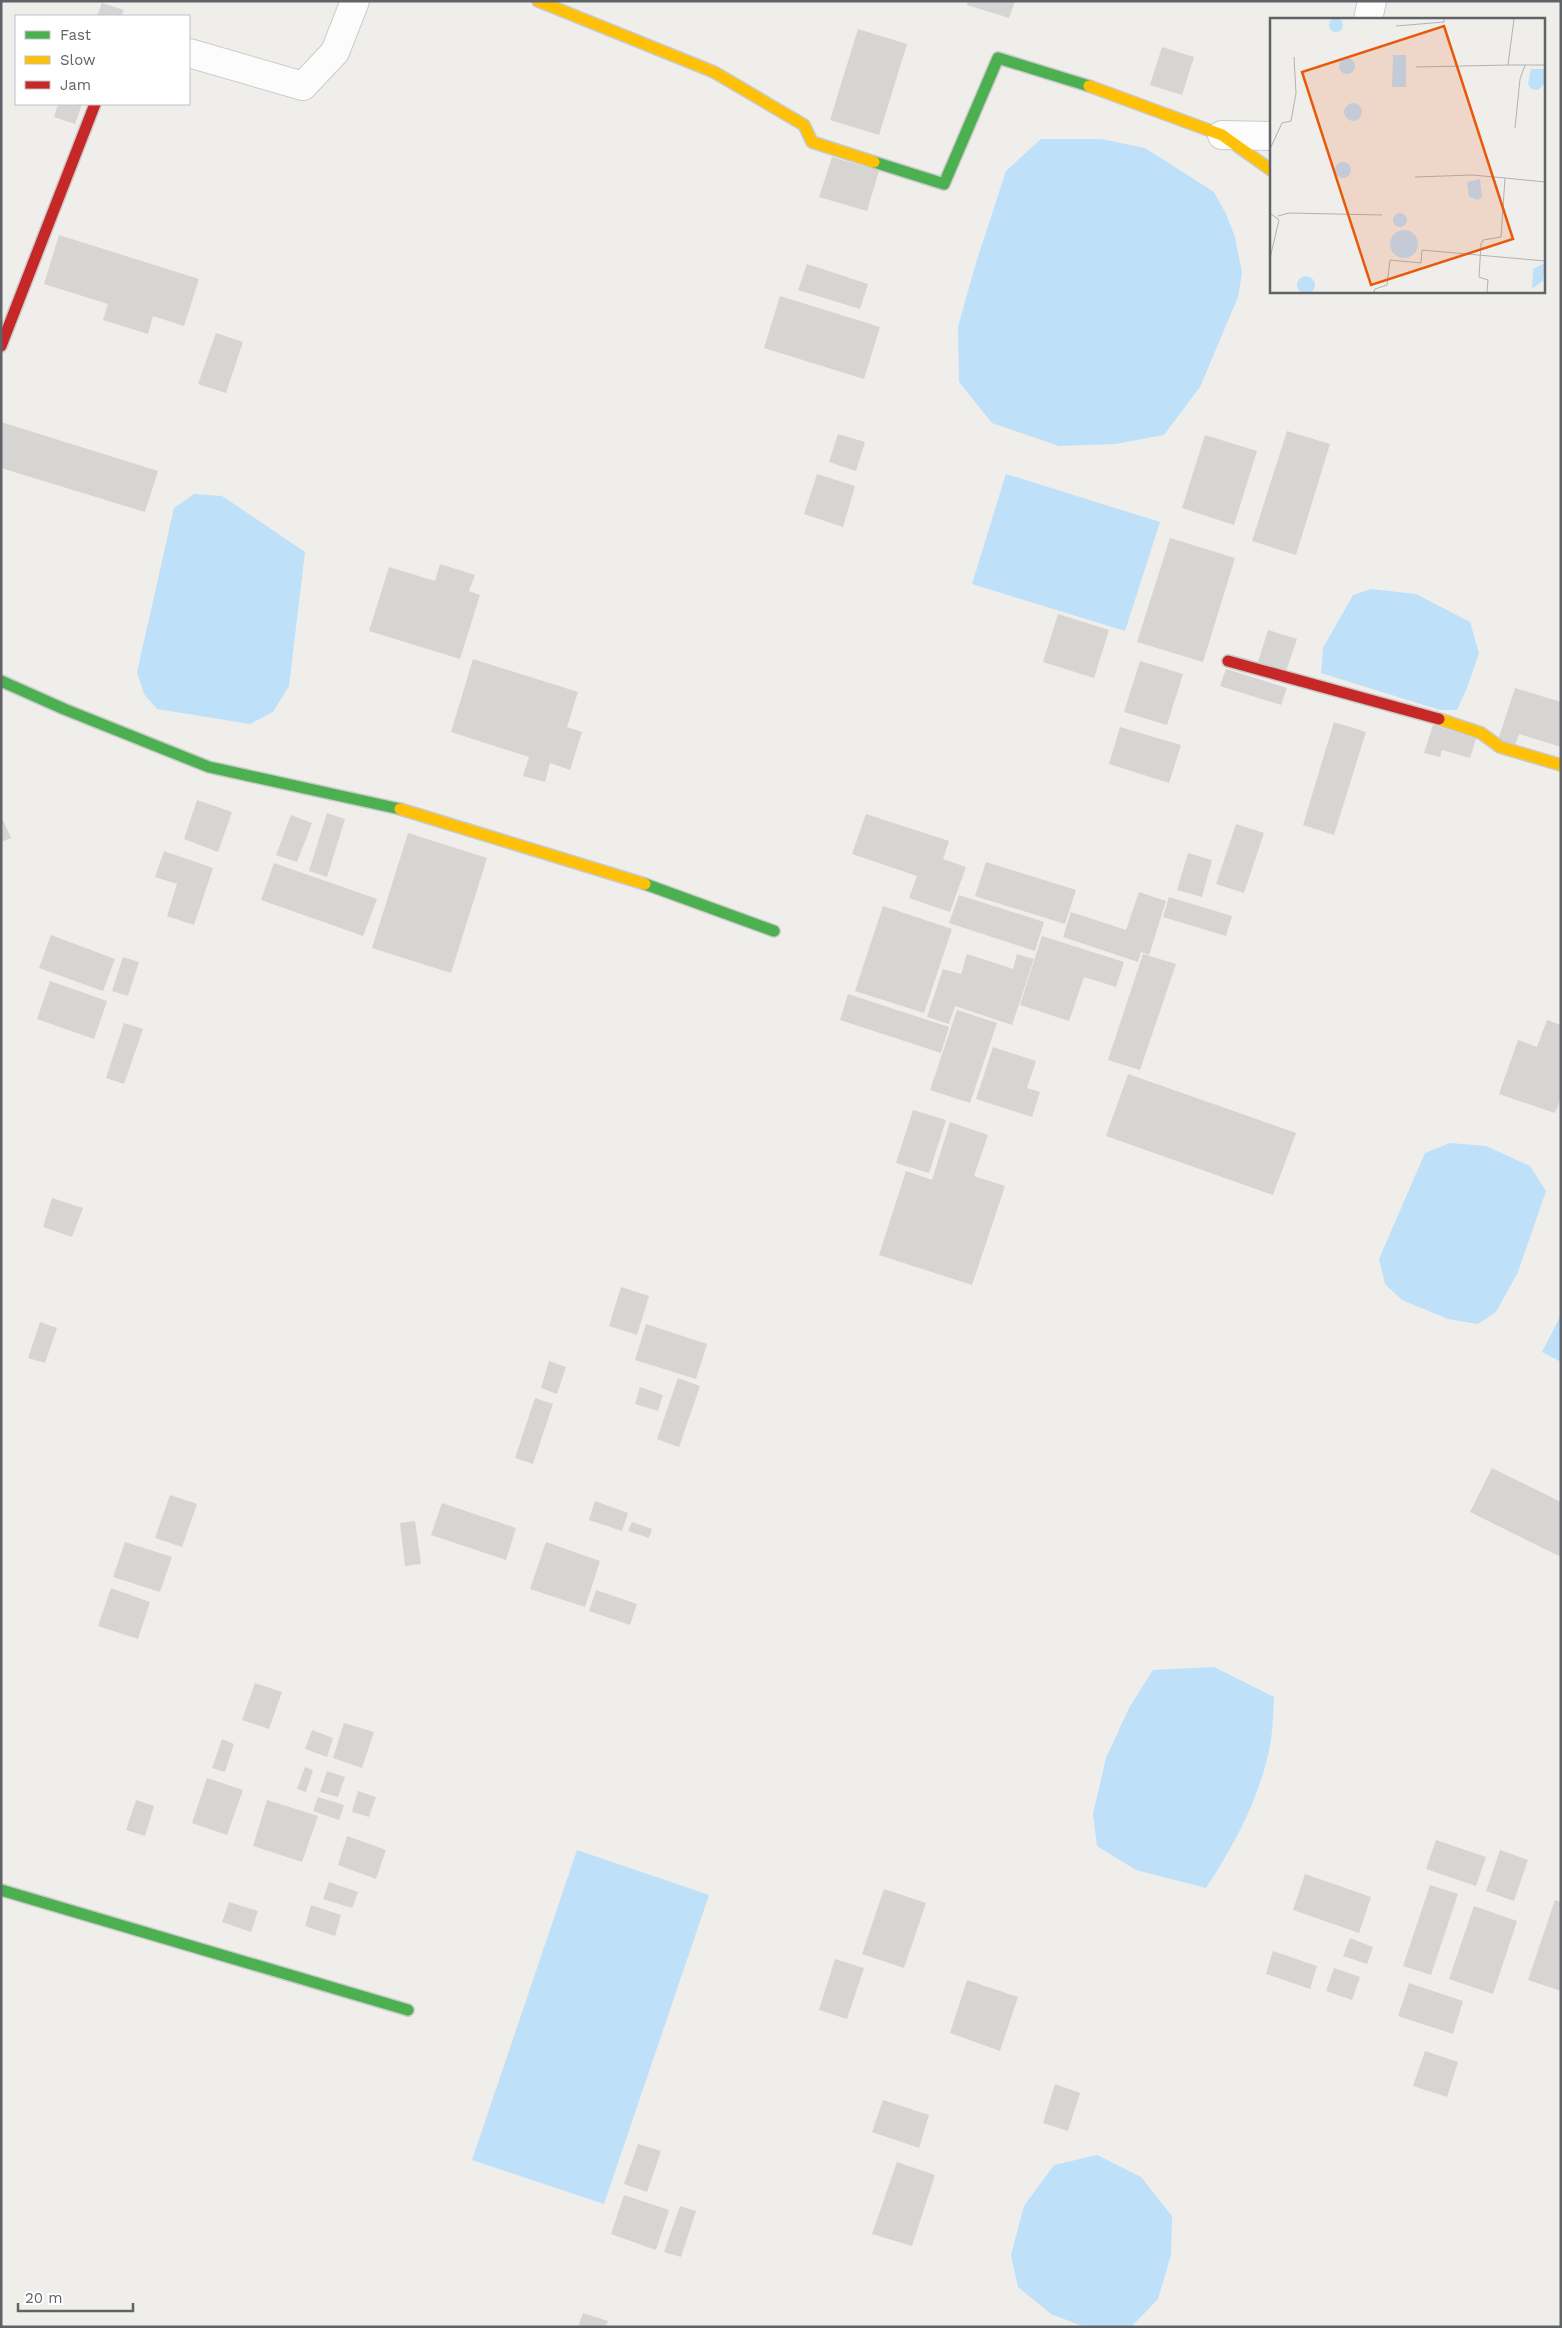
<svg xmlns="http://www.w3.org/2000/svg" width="1562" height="2328" font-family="'Work Sans',sans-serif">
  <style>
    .water { fill: #bfe0f9 }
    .building { fill: #d6d5d3 }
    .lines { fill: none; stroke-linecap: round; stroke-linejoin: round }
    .street-casing { stroke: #cbcccc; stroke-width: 30 }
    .fast-casing { stroke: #cacacb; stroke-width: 14 }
    .slow-casing { stroke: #cacacb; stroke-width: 14 }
    .jam-casing { stroke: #cacacb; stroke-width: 14 }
    .street { stroke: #fdfcfc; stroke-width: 28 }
    .fast { stroke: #4caf50; stroke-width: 11 }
    .slow { stroke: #ffc107; stroke-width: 11 }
    .jam { stroke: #c62828; stroke-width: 11 }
    .inset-road { fill: none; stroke: #b1b2b2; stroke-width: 1 }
    .view { fill: #e8590c; fill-opacity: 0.15; stroke: #e8590c; stroke-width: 2.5 }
    .inset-edge { fill: none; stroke: #5f6368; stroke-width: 2.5 }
  </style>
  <rect width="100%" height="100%" fill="#efeeea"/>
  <!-- water -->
  <g class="water">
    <polygon points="1041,139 1101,139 1145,148 1214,192 1226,214 1235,237 1242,273 1238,297 1200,387 1164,435 1115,444 1059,446 992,423 959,382 958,327 975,266 1006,171"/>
    <polygon points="1006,474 1160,522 1125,631 972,584"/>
    <polygon points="194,494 222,496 305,552 289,686 273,712 250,724 157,709 144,694 137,672 174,508"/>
    <polygon points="1371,589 1416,594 1470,622 1479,653 1467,688 1457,710 1440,710 1321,673 1323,648 1353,595"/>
    <polygon points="1450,1143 1486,1146 1530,1166 1546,1191 1518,1272 1496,1312 1478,1324 1448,1319 1402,1300 1385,1284 1379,1259 1425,1153"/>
    <polygon points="1561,1315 1561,1362 1542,1352"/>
    <path d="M1214,1667L1274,1697C1273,1713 1273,1730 1270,1746C1259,1799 1235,1844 1206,1888L1136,1870L1097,1846L1093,1814L1106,1758L1129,1708L1153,1670Z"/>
    <polygon points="577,1850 709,1895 604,2204 472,2160"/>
    <polygon points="1097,2155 1141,2177 1172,2216 1171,2255 1158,2299 1131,2327 1082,2326 1051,2314 1018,2287 1011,2255 1024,2206 1054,2165"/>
  </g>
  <!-- building -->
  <g class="building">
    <polygon points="968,1 1015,1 1009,18 967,5"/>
    <polygon points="102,3 124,10 121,16 97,16"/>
    <polygon points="858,29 907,44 879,135 830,120"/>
    <polygon points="1162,47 1194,57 1182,95 1150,85"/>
    <polygon points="58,104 82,104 75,124 54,117"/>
    <polygon points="832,157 879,171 867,211 819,197"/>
    <polygon points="59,235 199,279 184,326 153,316 148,334 103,320 108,304 44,284"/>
    <polygon points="807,264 868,284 860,309 798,290"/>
    <polygon points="780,296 880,327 864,379 764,348"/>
    <polygon points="216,333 243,342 226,393 198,384"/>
    <polygon points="1,422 158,471 145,512 1,468"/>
    <polygon points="1287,431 1330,444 1296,555 1252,541"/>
    <polygon points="838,434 865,442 856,471 829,462"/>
    <polygon points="1205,435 1257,451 1234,525 1182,508"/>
    <polygon points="817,474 855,486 843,527 804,514"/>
    <polygon points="1170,538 1235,558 1203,662 1137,642"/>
    <polygon points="440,564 475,575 469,591 480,595 460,659 369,631 389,567 435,581"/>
    <polygon points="1058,614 1109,630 1094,678 1043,662"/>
    <polygon points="1268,630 1297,639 1286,671 1258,662"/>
    <polygon points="473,659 578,692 567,727 582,732 570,770 550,763 545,782 523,776 529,757 451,732"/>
    <polygon points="1140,661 1183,674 1167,725 1124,712"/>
    <polygon points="1226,669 1287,688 1281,705 1220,686"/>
    <polygon points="1515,688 1561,702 1561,747 1519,734 1515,746 1498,740"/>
    <polygon points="1334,722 1366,732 1334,835 1303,825"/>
    <polygon points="1433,725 1476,739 1470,758 1442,750 1440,757 1424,753"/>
    <polygon points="1120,727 1181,745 1169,783 1109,764"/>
    <polygon points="197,800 232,812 218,852 184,839"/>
    <polygon points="327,813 345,819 327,877 309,871"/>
    <polygon points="866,814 949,841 943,859 966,867 950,912 909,898 917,876 852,854"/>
    <polygon points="291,815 312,823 297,862 276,855"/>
    <polygon points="1,816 11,838 1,842"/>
    <polygon points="1236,824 1264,833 1244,893 1216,884"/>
    <polygon points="408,833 487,858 451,973 372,948"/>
    <polygon points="164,851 213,868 194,925 167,916 177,884 155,877"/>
    <polygon points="1188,853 1212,860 1202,897 1177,890"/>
    <polygon points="986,862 1076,890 1065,924 975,896"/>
    <polygon points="274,863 377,899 363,936 261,900"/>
    <polygon points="1139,892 1166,901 1149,955 1141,952 1138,962 1063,937 1071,912 1126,930"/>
    <polygon points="959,895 1044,922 1035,951 949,923"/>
    <polygon points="1169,897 1232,916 1226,936 1163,917"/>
    <polygon points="883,906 952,929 924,1013 855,991"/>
    <polygon points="51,935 115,959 103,991 39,968"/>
    <polygon points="1042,936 1124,962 1116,987 1084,977 1069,1021 1020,1005"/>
    <polygon points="967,954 1013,969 1017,954 1034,959 1012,1025 955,1006 949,1024 927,1017 943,969 961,974"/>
    <polygon points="1143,954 1176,964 1140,1070 1108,1060"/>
    <polygon points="123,957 139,962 128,996 112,991"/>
    <polygon points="50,981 107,1001 94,1039 37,1019"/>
    <polygon points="848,994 949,1027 941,1053 840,1020"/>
    <polygon points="957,1010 997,1023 970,1103 930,1090"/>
    <polygon points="1547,1020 1561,1025 1561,1098 1555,1113 1499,1094 1518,1040 1537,1047"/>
    <polygon points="124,1023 143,1029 124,1084 106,1078"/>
    <polygon points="993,1047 1036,1061 1027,1088 1040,1092 1032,1117 976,1099"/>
    <polygon points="1128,1074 1296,1133 1273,1195 1106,1136"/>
    <polygon points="913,1110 946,1120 929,1173 896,1163"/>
    <polygon points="950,1122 988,1135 974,1176 1005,1186 972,1285 879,1255 906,1171 932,1180"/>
    <polygon points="52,1198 83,1208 72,1237 43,1227"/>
    <polygon points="621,1287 649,1296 637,1335 609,1326"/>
    <polygon points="40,1322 57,1328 45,1363 28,1358"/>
    <polygon points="646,1324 707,1344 696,1379 635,1360"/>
    <polygon points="549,1361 566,1367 557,1394 541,1388"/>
    <polygon points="678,1378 700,1386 679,1447 657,1439"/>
    <polygon points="640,1387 663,1395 658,1411 635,1404"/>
    <polygon points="535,1398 553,1404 533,1464 515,1458"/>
    <polygon points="1492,1468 1561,1502 1561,1557 1470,1512"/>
    <polygon points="170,1495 197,1504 182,1547 155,1538"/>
    <polygon points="595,1501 628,1513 622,1531 589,1520"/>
    <polygon points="442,1503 516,1528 506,1560 431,1535"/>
    <polygon points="415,1521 421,1564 405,1566 400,1523"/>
    <polygon points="632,1522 652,1529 649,1538 628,1531"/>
    <polygon points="125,1542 172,1557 160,1592 113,1577"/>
    <polygon points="546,1542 600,1561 585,1607 530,1589"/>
    <polygon points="111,1588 150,1602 138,1639 98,1626"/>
    <polygon points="596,1590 637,1604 630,1625 589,1611"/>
    <polygon points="255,1683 282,1692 269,1729 242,1720"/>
    <polygon points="344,1723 374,1732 362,1768 333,1758"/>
    <polygon points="312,1730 333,1738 327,1757 305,1749"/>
    <polygon points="222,1739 234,1744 225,1772 212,1768"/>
    <polygon points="305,1767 313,1770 306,1792 297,1789"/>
    <polygon points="327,1771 345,1777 338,1797 320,1792"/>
    <polygon points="207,1778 243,1790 227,1835 192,1823"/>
    <polygon points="358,1791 376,1797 369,1817 352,1812"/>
    <polygon points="318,1797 344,1805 339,1820 313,1811"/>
    <polygon points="136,1800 154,1806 145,1836 126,1830"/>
    <polygon points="267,1800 318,1816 302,1862 253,1846"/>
    <polygon points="347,1836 386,1850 376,1879 338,1865"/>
    <polygon points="1436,1840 1486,1857 1476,1886 1426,1869"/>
    <polygon points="1500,1850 1528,1860 1514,1901 1486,1891"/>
    <polygon points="1305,1874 1371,1897 1359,1933 1293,1910"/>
    <polygon points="329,1882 358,1892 352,1908 323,1899"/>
    <polygon points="1430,1885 1458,1894 1431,1975 1403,1966"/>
    <polygon points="884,1889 926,1903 904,1968 862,1954"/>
    <polygon points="1555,1900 1561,1902 1561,1991 1528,1980"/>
    <polygon points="229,1902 258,1911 251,1932 222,1922"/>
    <polygon points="311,1905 341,1915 335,1936 305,1926"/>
    <polygon points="1474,1906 1517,1921 1493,1994 1449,1979"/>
    <polygon points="1350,1938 1373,1947 1367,1964 1343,1956"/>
    <polygon points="1273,1951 1317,1966 1310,1989 1266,1974"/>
    <polygon points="835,1959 864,1968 847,2019 819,2010"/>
    <polygon points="1334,1968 1360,1977 1352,2000 1326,1991"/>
    <polygon points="967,1980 1018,1997 1000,2051 950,2033"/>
    <polygon points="1409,1983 1463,2001 1453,2034 1398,2016"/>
    <polygon points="1425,2051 1458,2062 1447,2097 1413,2086"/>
    <polygon points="1055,2084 1080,2093 1068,2131 1043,2123"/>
    <polygon points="883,2100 929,2115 919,2148 872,2132"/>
    <polygon points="638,2144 661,2151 647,2192 624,2184"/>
    <polygon points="897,2162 935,2175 912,2246 872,2234"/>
    <polygon points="624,2195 669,2210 656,2250 611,2234"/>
    <polygon points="680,2206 696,2211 681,2257 664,2252"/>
    <polygon points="583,2313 608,2321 606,2327 578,2327"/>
  </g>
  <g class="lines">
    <!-- street casing -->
    <g class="street-casing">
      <g id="street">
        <polyline points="1368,19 1372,1"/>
        <polyline points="189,53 303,86 335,52 355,1"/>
        <polyline points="1222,135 1271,136"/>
      </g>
    </g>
    <!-- fast casing -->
    <g class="fast-casing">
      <g id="fast">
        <polyline points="874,162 944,184 998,58 1089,86"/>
        <polyline points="1,681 64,709 209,767 400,809"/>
        <polyline points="645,884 774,931"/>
        <polyline points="1,1890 408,2010"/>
      </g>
    </g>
    <!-- slow casing -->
    <g class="slow-casing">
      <g id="slow">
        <polyline points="538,1 714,72 804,125 812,142 874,162"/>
        <polyline points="1089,86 1222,135 1271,170"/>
        <polyline points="1439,719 1481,733 1500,747 1561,765"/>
        <polyline points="400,809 645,884"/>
      </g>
    </g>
    <!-- jam casing -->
    <g class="jam-casing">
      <g id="jam">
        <polyline points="1,346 95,104"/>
        <polyline points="1228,661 1439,719"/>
      </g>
    </g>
    <!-- street -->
    <use href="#street" class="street"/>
    <!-- fast -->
    <use href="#fast" class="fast"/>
    <!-- slow -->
    <use href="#slow" class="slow"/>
    <!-- jam -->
    <use href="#jam" class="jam"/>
  </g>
  <!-- overview -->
  <g transform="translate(1270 18)">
    <rect width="275" height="275" fill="#efeeea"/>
    <path d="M59 7a7 7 0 1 1 14 0a7 7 0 1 1-14 0ZM123,37H136V69H122ZM69 48a8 8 0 1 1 16 0a8 8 0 1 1-16 0ZM261,51H275V65L268,72L261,71L258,66ZM74 94a9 9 0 1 1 18 0a9 9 0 1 1-18 0ZM65 152a8 8 0 1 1 16 0a8 8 0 1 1-16 0ZM210,161L212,179L208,182L199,179L197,164ZM123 202a7 7 0 1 1 14 0a7 7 0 1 1-14 0ZM120 226a14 14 0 1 1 28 0a14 14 0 1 1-28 0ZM275,245L273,263L262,271L263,251ZM27 267a9 9 0 1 1 18 0a9 9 0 1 1-18 0Z" fill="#bfe0f9"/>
    <path class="inset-road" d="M244,1L238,47H275M126,8L174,4V1M146,49L238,47M245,110L250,61L255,47M0,131L12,105L21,103L26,75L24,39M145,159L202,157L235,160M0,195L9,202L0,240M8,198L19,195L112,197M104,274L105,271L117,267L120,242L151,245L152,232L275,243M217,274L218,262L209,259L211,226L213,222L231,219L235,160L275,164"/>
    <path class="view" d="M174,8L243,221L101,267L32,54Z"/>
    <rect width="275" height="275" class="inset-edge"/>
  </g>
  <!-- border -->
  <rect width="1562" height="2328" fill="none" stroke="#5f6368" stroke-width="5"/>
  <!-- legend -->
  <rect x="15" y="15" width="175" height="90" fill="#ffffff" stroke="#bfc1c3"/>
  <rect x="25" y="31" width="25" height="8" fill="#4caf50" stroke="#bfc1c3"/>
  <text x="60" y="40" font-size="15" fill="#5f6368">Fast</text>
  <rect x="25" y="56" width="25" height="8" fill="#ffc107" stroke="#bfc1c3"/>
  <text x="60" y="65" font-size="15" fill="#5f6368">Slow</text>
  <rect x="25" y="81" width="25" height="8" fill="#c62828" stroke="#bfc1c3"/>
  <text x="60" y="90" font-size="15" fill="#5f6368">Jam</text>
  <!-- scale -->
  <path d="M18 2303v8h115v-8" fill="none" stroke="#5f6368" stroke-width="2.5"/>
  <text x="25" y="2303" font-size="15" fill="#5f6368" stroke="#ffffff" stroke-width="4" paint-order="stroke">20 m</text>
</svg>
